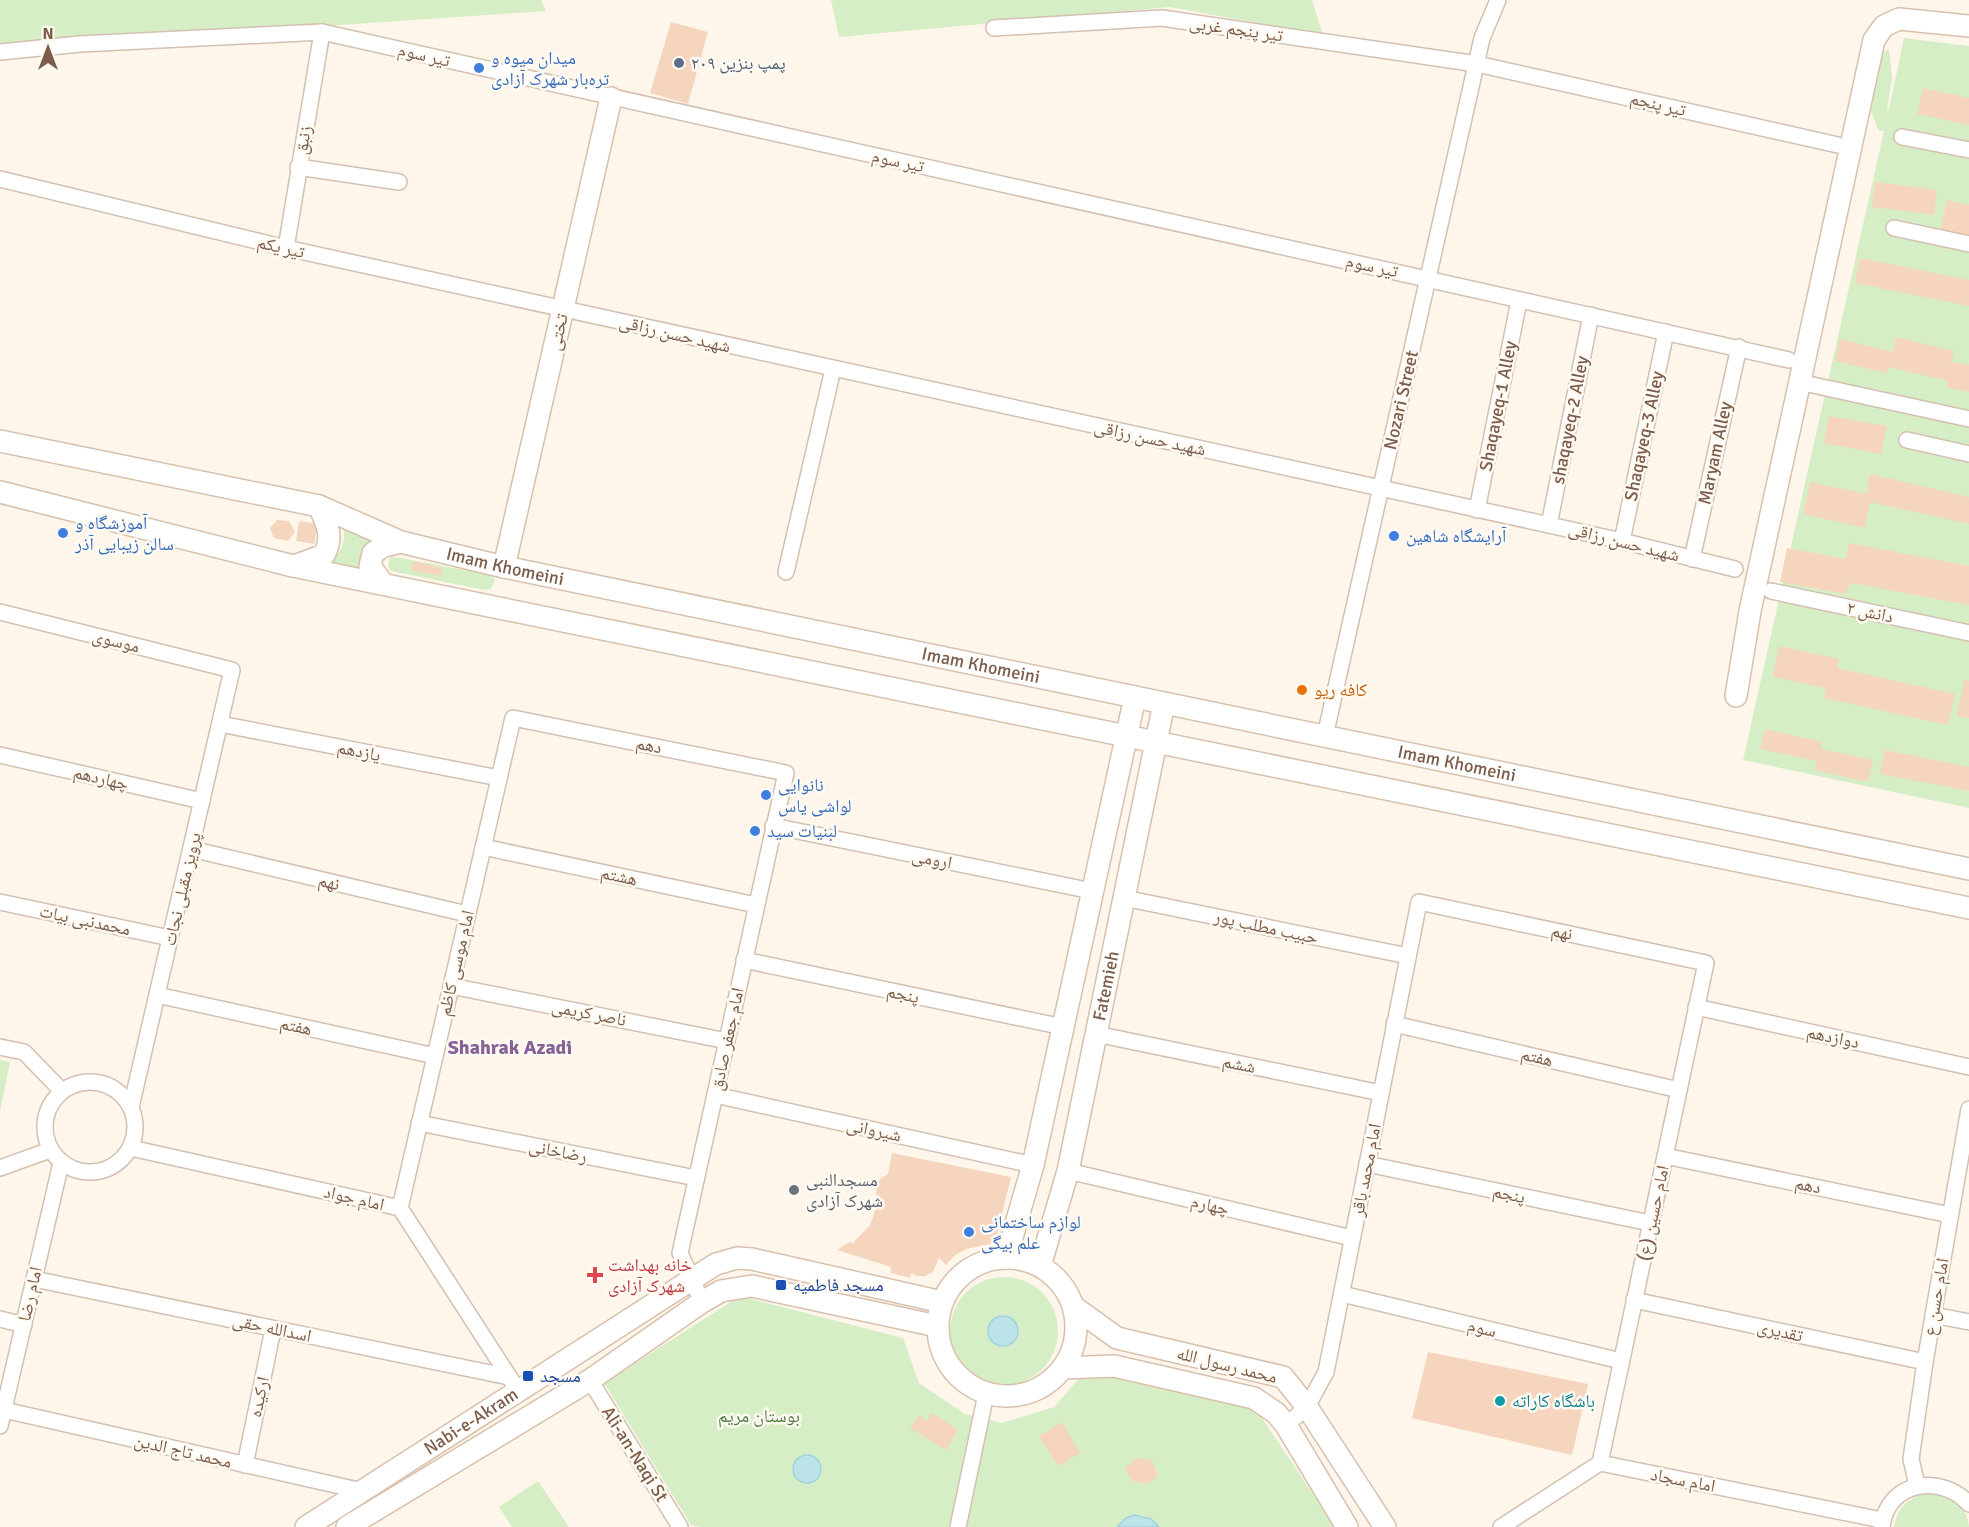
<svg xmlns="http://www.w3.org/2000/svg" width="1969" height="1527" font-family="Signika,'Noto Naskh Arabic',sans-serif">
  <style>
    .green { fill: #d6eec6 }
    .water { fill: #bce3ea; stroke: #a1d3dd; stroke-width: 1.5 }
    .building { fill: #f6d5bf }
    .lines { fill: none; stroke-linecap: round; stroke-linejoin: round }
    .street-casing { stroke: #d4c0b1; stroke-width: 18 }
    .secondary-casing { stroke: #d8c0ad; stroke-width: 24 }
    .street { stroke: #fff; stroke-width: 15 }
    .secondary { stroke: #fff; stroke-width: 21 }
    .service-dot { fill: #5c6f8a; stroke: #fffaf2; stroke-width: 2 }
    .shop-dot { fill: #3f7fe0; stroke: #fffaf2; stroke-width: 2 }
    .food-dot { fill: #e8710a; stroke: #fffaf2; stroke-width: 2 }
    .worship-dot { fill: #6b7280; stroke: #fffaf2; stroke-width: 2 }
    .health-dot { fill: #e0444e; stroke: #fffaf2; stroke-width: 2 }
    .transit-dot { fill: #1a4fb4; stroke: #fffaf2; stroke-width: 2 }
    .culture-dot { fill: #0f9aa8; stroke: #fffaf2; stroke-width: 2 }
    .labels { text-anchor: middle; stroke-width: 5; stroke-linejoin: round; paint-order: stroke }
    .street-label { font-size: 18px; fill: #7c5c4a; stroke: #fffaf2 }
    .shop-label { font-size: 18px; fill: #366cbe; stroke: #fffaf2; text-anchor: start }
    .service-label { font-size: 18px; fill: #4e5e75; stroke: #fffaf2; text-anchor: start }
    .food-label { font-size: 18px; fill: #c56008; stroke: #fffaf2; text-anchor: start }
    .worship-label { font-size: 18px; fill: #5b616d; stroke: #fffaf2; text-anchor: start }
    .health-label { font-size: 18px; fill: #be3a42; stroke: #fffaf2; text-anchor: start }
    .transit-label { font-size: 18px; fill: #164399; stroke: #fffaf2; text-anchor: start }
    .culture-label { font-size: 18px; fill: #0d838f; stroke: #fffaf2; text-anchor: start }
    .park-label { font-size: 18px; fill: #507c3e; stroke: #fffaf2 }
    .neighbourhood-label { font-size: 20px; font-weight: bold; fill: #866297; stroke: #fffaf2 }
  </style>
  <rect width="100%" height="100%" fill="#fef6ea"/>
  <!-- green -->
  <g class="green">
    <polygon points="0,0 541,0 546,11 0,48"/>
    <polygon points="831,0 1312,0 1323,35 1170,7 839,37"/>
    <polygon points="1904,38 1969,46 1969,808 1743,760 1884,131 1879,131 1866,100 1877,57 1889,49 1892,78 1887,109 1889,109"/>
    <path d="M343,527L386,539L371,571L327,564C340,556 347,542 343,527Z"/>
    <polygon points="390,556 491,575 495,580 491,589 485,590 391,571 388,566"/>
    <polygon points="0,1060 10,1062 0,1111"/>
    <circle cx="1004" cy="1331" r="54"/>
    <polygon points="740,1296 903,1338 919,1383 965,1414 1002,1423 1054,1407 1085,1372 1256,1409 1335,1527 701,1527 691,1525 604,1383"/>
    <polygon points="538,1481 569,1527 512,1527 499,1507"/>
    <path d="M1933,1492C1952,1498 1967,1504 1969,1527H1894C1897,1505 1912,1495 1933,1492Z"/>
  </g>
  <!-- water -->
  <g class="water">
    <circle cx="1003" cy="1331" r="15"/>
    <circle cx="807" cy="1469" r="14"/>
    <polygon points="1135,1515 1151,1519 1159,1527 1117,1527 1126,1518"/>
  </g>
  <!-- building -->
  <g class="building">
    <polygon points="671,22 708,32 688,104 650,93"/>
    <polygon points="1923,88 1969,98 1969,125 1917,114"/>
    <polygon points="1875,182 1937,190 1934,215 1872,207"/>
    <polygon points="1947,200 1969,205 1969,236 1941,230"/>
    <polygon points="1860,258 1969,280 1969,306 1855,283"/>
    <polygon points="1896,337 1954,351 1951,362 1969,365 1969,392 1946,387 1948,381 1889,367 1887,373 1835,361 1840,339 1893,352"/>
    <polygon points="1829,416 1887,426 1881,454 1824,443"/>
    <polygon points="1870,474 1969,497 1969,524 1870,502 1865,528 1803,514 1810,482 1866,494"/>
    <polygon points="277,520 289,521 295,532 288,541 274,538 270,528"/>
    <polygon points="299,521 318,524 314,544 296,541"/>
    <polygon points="1849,543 1969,566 1969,605 1851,583 1845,594 1780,582 1787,548 1846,559"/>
    <polygon points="414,561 442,568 440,576 411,570"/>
    <polygon points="1779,646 1839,659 1837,668 1955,694 1948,725 1824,698 1826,688 1773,677"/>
    <polygon points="1964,680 1969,681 1969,718 1957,716"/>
    <polygon points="1765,729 1822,742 1821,749 1873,760 1868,782 1815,770 1817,761 1760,749"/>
    <polygon points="1885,750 1969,767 1969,791 1880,774"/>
    <polygon points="892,1153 1011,1177 995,1243 966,1249 954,1256 946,1265 939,1258 933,1272 925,1276 917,1276 912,1273 910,1278 891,1273 891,1267 837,1250 849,1242 853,1243 870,1225 879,1200 876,1195 877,1187 880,1179 888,1174"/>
    <polygon points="1428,1352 1588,1384 1572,1455 1412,1418"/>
    <polygon points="932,1413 958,1430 946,1450 910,1428 919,1415 927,1421"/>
    <polygon points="1062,1422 1080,1453 1058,1466 1039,1436"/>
    <polygon points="1137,1458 1152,1460 1158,1476 1148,1484 1132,1481 1125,1468"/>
  </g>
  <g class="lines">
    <!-- street casing -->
    <g class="street-casing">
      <g id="street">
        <polyline points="994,28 1162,18 1477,64 1838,145"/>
        <polyline points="0,52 80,44 322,32 1789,360"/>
        <polyline points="1902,137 1969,150"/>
        <polyline points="298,167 399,182"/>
        <polyline points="0,179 286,248 1622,541 1735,569"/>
        <polyline points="1894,228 1969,244"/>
        <polyline points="286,248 322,32"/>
        <polyline points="1799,382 1969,419"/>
        <polyline points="1907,440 1969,454"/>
        <polyline points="1477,510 1519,301"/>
        <polyline points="1549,525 1591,315"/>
        <polyline points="1622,541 1666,332"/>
        <polyline points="1692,559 1739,347"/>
        <polyline points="786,572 833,369"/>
        <polyline points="1771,591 1969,633"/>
        <polyline points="0,612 232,670 131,1107"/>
        <polyline points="220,724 499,778"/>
        <polyline points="1325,736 1482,38 1498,0"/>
        <polyline points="0,755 202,801"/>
        <polyline points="773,826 1092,891"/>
        <polyline points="483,847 756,905"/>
        <polyline points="191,849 467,914"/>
        <polyline points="1124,898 1408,956"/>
        <polyline points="0,902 170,938"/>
        <polyline points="744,960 1063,1027"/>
        <polyline points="451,986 727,1041"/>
        <polyline points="157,995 435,1056"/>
        <polyline points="1696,1007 1969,1067"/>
        <polyline points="1394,1024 1679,1090"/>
        <polyline points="1096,1034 1381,1093"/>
        <polyline points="0,1047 24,1052 62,1091"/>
        <circle cx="90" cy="1127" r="45"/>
        <polyline points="715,1095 1033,1165"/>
        <polyline points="419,1123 696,1178"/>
        <polyline points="131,1148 400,1208 519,1392"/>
        <polyline points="1665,1156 1950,1215"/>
        <polyline points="1367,1164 1650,1223"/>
        <polyline points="0,1168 50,1150"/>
        <polyline points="1068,1171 1352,1238"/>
        <polyline points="400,1208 513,718 786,773 680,1253 702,1302"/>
        <polyline points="34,1279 509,1377"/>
        <polyline points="1342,1294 1621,1361"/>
        <polyline points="1634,1300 1925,1362"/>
        <polyline points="1933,1315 1969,1322"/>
        <polyline points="0,1319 24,1325"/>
        <polyline points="590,1380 680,1527"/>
        <polyline points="4,1410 362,1491"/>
        <polyline points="1286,1425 1307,1407 1326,1372 1419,902 1706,963 1600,1463"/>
        <polyline points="0,1426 61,1163"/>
        <polyline points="245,1465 273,1329"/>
        <polyline points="1917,1485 1911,1459 1925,1362 1969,1109"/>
        <polyline points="958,1527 986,1394"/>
        <polyline points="1501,1527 1600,1463 1882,1520"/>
        <path d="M1882,1527C1887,1481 1941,1473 1969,1504"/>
      </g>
    </g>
    <!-- secondary casing -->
    <g class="secondary-casing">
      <g id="secondary">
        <path id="s1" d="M0,441L319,506L401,542L504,567L1969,869"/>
        <polyline points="0,492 293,566 1969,908"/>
        <path d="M294,566L324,555C334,537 327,524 319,506"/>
        <polyline points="504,567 611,98"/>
        <polyline points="383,584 370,566 373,553 384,546 401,542"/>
        <polyline points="1736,696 1750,611 1874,40 1884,26 1899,19 1969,26"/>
        <circle cx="1007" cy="1327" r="69"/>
        <polyline points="1006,1258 1033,1165 1135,697"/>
        <path id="s2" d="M1040,1266L1068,1171L1164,703"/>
        <polyline points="1074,1307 1117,1338 1283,1377 1307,1407 1385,1527"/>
        <polyline points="1063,1368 1114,1366 1254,1398 1276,1413 1286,1425 1347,1527"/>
        <path id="s3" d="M306,1527L716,1264L737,1258L752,1259L942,1302"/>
        <polyline points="347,1527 590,1380 702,1302 721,1291 752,1286 937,1326"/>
      </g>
    </g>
    <!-- street -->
    <use href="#street" class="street"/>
    <!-- secondary -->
    <use href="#secondary" class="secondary"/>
  </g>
  <!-- markers -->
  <circle class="service-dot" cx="679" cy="63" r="6"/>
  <g class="shop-dot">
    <circle cx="479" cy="68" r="6"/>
    <circle cx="63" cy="533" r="6"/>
    <circle cx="1394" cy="536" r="6"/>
    <circle cx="766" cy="795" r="6"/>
    <circle cx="755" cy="831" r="6"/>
    <circle cx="969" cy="1232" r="6"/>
  </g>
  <circle class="food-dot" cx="1302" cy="690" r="6"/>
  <circle class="worship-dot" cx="794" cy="1190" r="6"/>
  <path class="health-dot" d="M592 1266h6v6h6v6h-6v6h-6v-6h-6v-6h6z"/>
  <g class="transit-dot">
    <rect x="775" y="1279" width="12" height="12" rx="3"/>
    <rect x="522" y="1370" width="12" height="12" rx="3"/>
  </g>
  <circle class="culture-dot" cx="1500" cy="1401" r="6"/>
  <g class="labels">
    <!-- street labels -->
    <g class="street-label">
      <text transform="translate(1236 29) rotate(8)" y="6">تیر پنجم غربی</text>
      <text transform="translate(424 55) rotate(13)" y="6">تیر سوم</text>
      <text transform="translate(1658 104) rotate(13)" y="6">تیر پنجم</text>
      <text transform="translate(303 140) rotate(-80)" y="6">زنبق</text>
      <text transform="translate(898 161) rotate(12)" y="6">تیر سوم</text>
      <text transform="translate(281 247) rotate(13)" y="6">تیر یکم</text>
      <text transform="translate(1372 266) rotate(12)" y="6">تیر سوم</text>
      <text transform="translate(558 332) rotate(-77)" y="6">تختی</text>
      <text transform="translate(675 334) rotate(13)" y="6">شهید حسن رزاقی</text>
      <text transform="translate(1401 400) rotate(-77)" y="6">Nozari Street</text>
      <text transform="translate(1498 406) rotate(-79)" y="6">Shaqayeq-1 Alley</text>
      <text transform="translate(1570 420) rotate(-79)" y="6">shaqayeq-2 Alley</text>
      <text transform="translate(1644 436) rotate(-78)" y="6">Shaqayeq-3 Alley</text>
      <text transform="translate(1150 438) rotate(12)" y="6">شهید حسن رزاقی</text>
      <text transform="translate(1715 453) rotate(-78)" y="6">Maryam Alley</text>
      <text transform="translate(1624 542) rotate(14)" y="6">شهید حسن رزاقی</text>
      <text dy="6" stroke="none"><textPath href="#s1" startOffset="522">Imam Khomeini</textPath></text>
      <text transform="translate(1870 612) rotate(12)" y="6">دانش ۲</text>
      <text transform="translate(116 641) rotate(14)" y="6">موسوی</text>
      <text dy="6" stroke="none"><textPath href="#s1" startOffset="1008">Imam Khomeini</textPath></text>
      <text transform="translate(649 745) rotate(11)" y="6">دهم</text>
      <text transform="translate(359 751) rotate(11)" y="6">یازدهم</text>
      <text dy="6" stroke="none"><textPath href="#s1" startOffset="1494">Imam Khomeini</textPath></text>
      <text transform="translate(101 778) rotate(13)" y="6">چهاردهم</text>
      <text transform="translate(932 859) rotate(11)" y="6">ارومی</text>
      <text transform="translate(619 876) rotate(12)" y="6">هشتم</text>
      <text transform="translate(329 882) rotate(13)" y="6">نهم</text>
      <text transform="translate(182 889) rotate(-77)" y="6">پرویز مقبلی نجات</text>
      <text transform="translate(85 920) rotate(12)" y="6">محمدنبی بیات</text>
      <text transform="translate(1266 927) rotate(12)" y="6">حبیب مطلب پور</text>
      <text transform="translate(1562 932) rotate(12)" y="6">نهم</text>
      <text transform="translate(456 963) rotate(-77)" y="6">امام موسی کاظم</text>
      <text dy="6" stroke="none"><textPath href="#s2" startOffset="288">Fatemieh</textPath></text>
      <text transform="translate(903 994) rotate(12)" y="6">پنجم</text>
      <text transform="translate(589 1013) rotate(11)" y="6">ناصر کریمی</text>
      <text transform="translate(296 1026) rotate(12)" y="6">هفتم</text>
      <text transform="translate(1833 1037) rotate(12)" y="6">دوازدهم</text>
      <text transform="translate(727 1039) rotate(-78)" y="6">امام جعفر صادق</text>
      <text transform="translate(1537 1057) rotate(13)" y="6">هفتم</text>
      <text transform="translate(1239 1064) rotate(12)" y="6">ششم</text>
      <text transform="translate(874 1130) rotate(12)" y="6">شیروانی</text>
      <text transform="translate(558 1151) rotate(11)" y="6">رضاخانی</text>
      <text transform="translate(1366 1170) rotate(-79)" y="6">امام محمد باقر</text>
      <text transform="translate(1808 1185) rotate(12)" y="6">دهم</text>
      <text transform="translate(1509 1194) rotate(12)" y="6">پنجم</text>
      <text transform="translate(354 1198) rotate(13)" y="6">امام جواد</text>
      <text transform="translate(1210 1205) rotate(13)" y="6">چهارم</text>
      <text transform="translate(1653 1213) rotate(-78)" y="6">امام حسین (ع)</text>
      <text transform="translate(30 1294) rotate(-77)" y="6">امام رضا</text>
      <text transform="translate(1936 1297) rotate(-80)" y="6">امام حسن ع</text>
      <text transform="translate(272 1328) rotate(12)" y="6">اسدالله حقی</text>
      <text transform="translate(1482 1328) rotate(14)" y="6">سوم</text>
      <text transform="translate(1780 1331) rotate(12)" y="6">تقدیری</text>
      <text transform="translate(1227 1365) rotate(14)" y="6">محمد رسول الله</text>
      <text transform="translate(259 1397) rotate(-78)" y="6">ارکیده</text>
      <text dy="6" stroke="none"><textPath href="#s3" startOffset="196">Nabi-e-Akram</textPath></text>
      <text transform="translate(183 1451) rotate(13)" y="6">محمد تاج الدین</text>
      <text transform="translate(635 1454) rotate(58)" y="6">Ali-an-Naqi St</text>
      <text transform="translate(1683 1480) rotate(11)" y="6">امام سجاد</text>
    </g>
    <!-- shop labels -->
    <g class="shop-label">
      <text x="491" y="64">میدان میوه و<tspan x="491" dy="21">تره‌بار شهرک آزادی</tspan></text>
      <text x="75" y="529">آموزشگاه و<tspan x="75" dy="21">سالن زیبایی آذر</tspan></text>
      <text x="1406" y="542">آرایشگاه شاهین</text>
      <text x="778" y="791">نانوایی<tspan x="778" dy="21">لواشی یاس</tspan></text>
      <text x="767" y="837">لبنیات سید</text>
      <text x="981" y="1228">لوازم ساختمانی<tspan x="981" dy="21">علم بیگی</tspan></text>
    </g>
    <!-- service labels -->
    <g class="service-label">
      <text x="691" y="69">پمپ بنزین ۲۰۹</text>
    </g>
    <!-- food labels -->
    <g class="food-label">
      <text x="1314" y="696">کافه ریو</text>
    </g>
    <!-- worship labels -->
    <g class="worship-label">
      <text x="806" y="1186">مسجدالنبی<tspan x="806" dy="21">شهرک آزادی</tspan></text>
    </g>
    <!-- health labels -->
    <g class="health-label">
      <text x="608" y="1271">خانه بهداشت<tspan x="608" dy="21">شهرک آزادی</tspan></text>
    </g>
    <!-- transit labels -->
    <g class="transit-label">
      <text x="793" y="1291">مسجد فاطمیه</text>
      <text x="540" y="1382">مسجد</text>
    </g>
    <!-- culture labels -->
    <g class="culture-label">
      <text x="1512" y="1407">باشگاه کاراته</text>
    </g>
    <!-- park labels -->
    <g class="park-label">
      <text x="759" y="1422">بوستان مریم</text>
    </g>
    <!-- neighbourhood labels -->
    <g class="neighbourhood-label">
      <text x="510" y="1054">Shahrak Azadi</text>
    </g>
  </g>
  <!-- north arrow -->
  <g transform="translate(48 48)" stroke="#fffaf2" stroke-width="4.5" paint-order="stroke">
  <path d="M0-4.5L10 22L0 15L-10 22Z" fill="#7c5c4a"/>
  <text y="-9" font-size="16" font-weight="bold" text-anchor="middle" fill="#7c5c4a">N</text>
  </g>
</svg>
